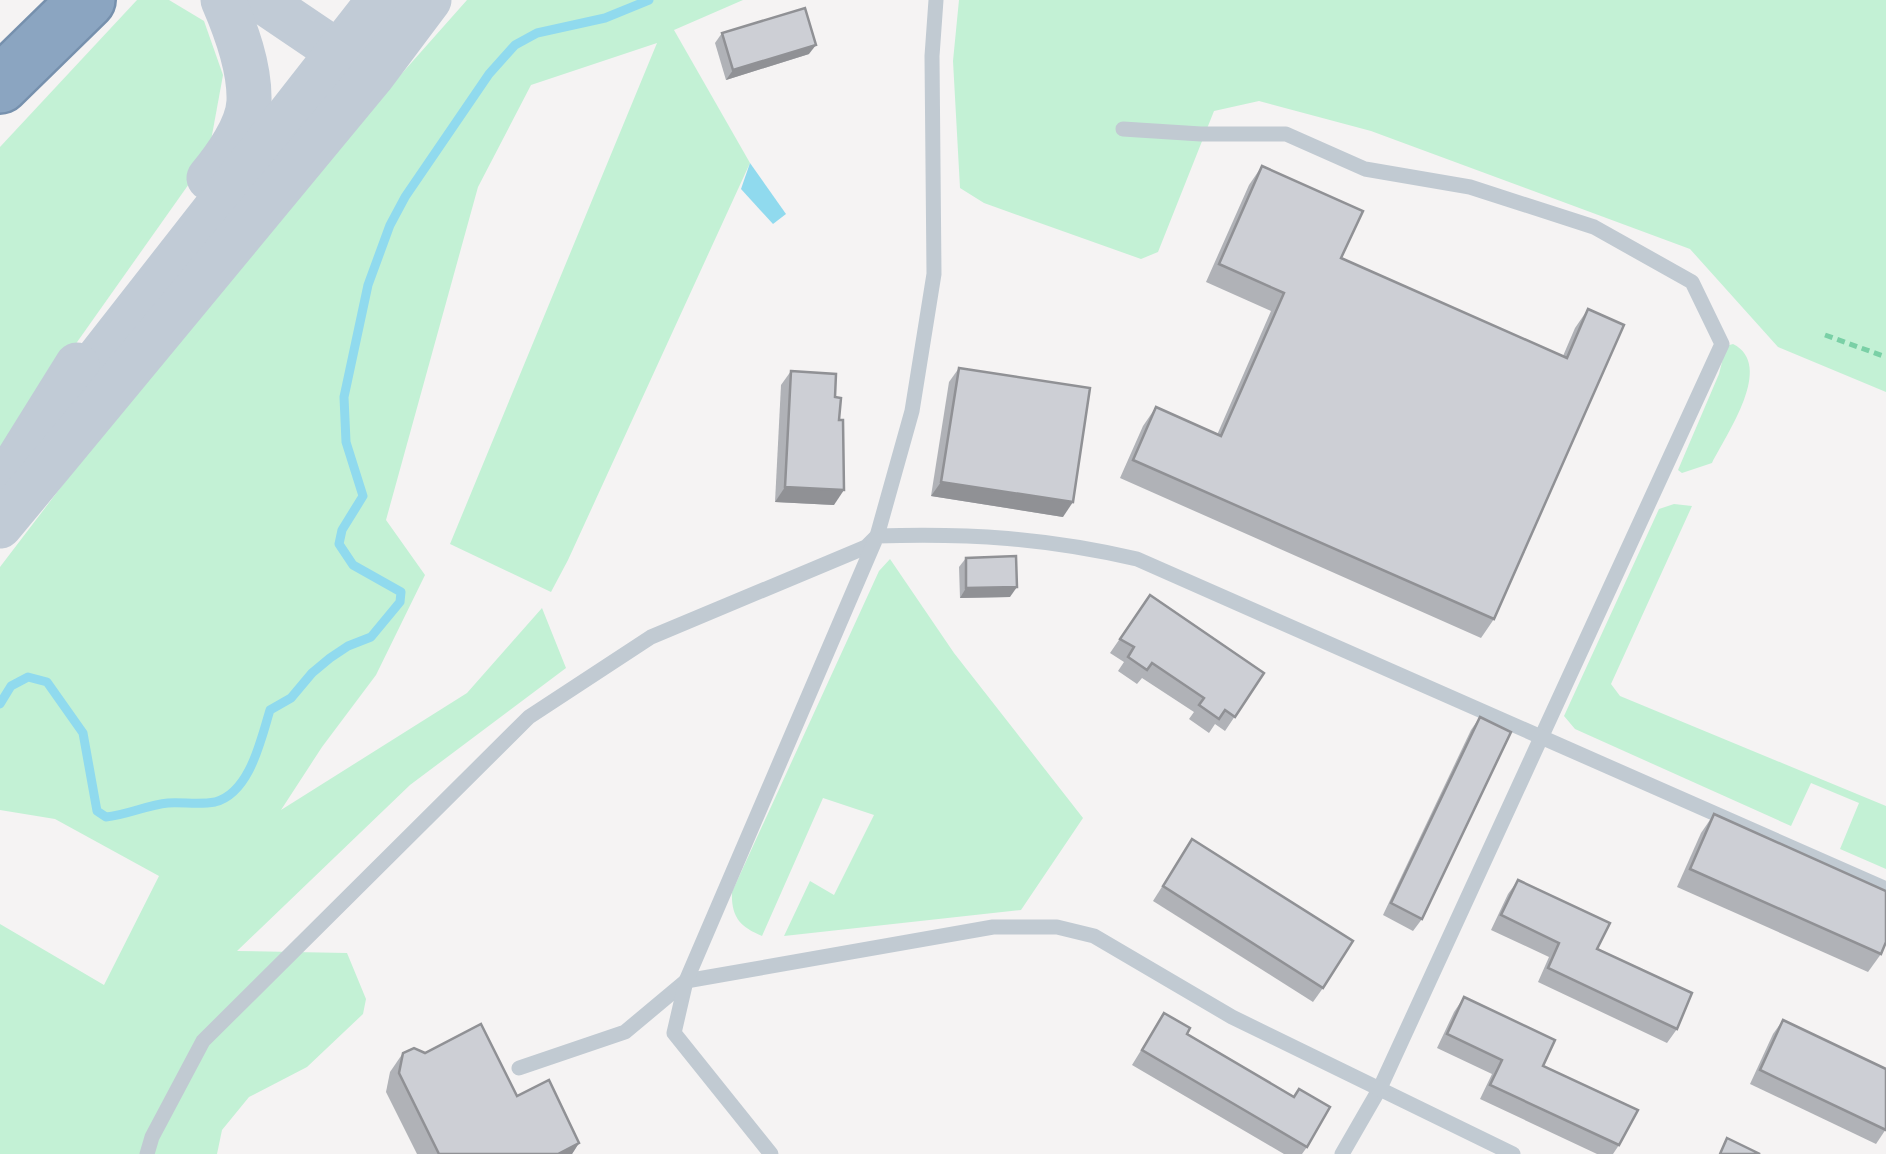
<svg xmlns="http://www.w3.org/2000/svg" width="1886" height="1154" font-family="Commissioner,sans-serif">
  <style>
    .green { fill: #c3f1d5 }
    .water { fill: #90daee }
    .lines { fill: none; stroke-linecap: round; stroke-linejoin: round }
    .stream { stroke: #90daee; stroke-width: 9 }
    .highway-casing { stroke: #7690ad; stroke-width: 60 }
    .path { stroke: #7ad0a6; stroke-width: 5; stroke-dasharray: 8 5; stroke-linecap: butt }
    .lane { stroke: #c1cad2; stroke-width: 15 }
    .secondary { stroke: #c1cbd6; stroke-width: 45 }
    .highway { stroke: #8ba5c1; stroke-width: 55 }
    .wall { fill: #b0b2b7 }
    .shaded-wall { fill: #909195 }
    .building { fill: #cdcfd5; stroke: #909195; stroke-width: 2.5 }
  </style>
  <rect width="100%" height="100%" fill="#f5f3f3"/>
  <!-- green -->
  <g class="green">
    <polygon points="137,0 169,0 204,21 223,75 208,157 0,451 0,147"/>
    <polygon points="467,0 743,0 674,30 750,163 568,560 551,592 450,544 657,43 531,85 478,187 386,520 425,575 376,675 322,747 281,810 467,693 542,608 566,668 410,785 237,951 347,953 366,999 363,1014 307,1067 249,1097 222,1130 217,1154 0,1154 0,924 104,985 159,876 55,819 0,810 0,567 87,453 373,106"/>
    <polygon points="959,0 1886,0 1886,392 1778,347 1690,249 1371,131 1259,101 1214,111 1158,252 1141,259 984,203 960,188 953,61"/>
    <path d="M1733,344C1775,365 1727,433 1712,463L1682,473L1678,470L1719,374L1726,346Z"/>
    <polygon points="1674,504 1692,506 1611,684 1620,696 1886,806 1886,869 1840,849 1859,803 1811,783 1791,826 1575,729 1564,716 1659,509"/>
    <path d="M890,559L954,653L1083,818L1021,910L784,936L810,881L834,895L874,815L823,798L762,936C740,927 731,917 732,892L879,571Z"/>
  </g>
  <!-- water -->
  <polygon class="water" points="750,163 786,214 773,224 741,189"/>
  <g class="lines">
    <!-- stream -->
    <path class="stream" d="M0,704L11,686L28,677L47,682L83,733L97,811L106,817C127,815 147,805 168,803C183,802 200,805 215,802C250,793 261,739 270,710L291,698L312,673L330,658L348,646L371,637L400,602L401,592L353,565L339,544L342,530L363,496L346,442L344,397L368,285L390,225L405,197L489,74L515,45L537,33L605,18L649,0"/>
    <!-- highway casing -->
    <g class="highway-casing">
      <polyline id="highway" points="0,85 87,0"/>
    </g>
    <!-- path -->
    <polyline class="path" points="1825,335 1886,357"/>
    <!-- lane -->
    <g class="lane">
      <polyline points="1123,129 1201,134 1286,134 1365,169 1470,187 1594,227 1692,282 1722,344 1380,1088 1342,1154"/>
      <polyline points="519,1068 625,1032 686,981 993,927 1057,927 1094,936 1232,1017 1513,1154"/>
      <polyline points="147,1154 152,1137 203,1041 529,717 651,637 866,547 877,536 912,411 934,274 932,56 936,0"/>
      <path d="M771,1154L674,1033L686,981L877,536C969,533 1047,538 1137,559L1886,889"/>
    </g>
    <!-- secondary -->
    <g class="secondary">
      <polyline points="261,0 363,69"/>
      <path d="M209,178C225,159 248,127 249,101C250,67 236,30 223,0"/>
      <polyline points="69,396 379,0"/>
      <polyline points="0,489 77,365"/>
      <polyline points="0,526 372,76 429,0"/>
    </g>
    <!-- highway -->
    <use href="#highway" class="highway"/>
  </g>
  <!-- wall -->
  <g class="wall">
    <polygon points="722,33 809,54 726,80 715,43"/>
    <polygon points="1262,166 1341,258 1563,356 1575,328 1588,309 1494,619 1481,638 1120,478 1143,426 1156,407 1217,435 1271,311 1206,282 1249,185"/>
    <polygon points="959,368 1063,517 931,496 949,382"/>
    <polygon points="791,371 834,505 775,502 781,385"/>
    <polygon points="966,558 1010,597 960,598 959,567"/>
    <polygon points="1150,595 1264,673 1225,731 1215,724 1209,733 1189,719 1194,712 1142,678 1137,684 1118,671 1124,662 1110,653"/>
    <polygon points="1480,717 1422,919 1413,931 1383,915 1471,730"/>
    <polygon points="1714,814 1881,954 1868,972 1677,887 1701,833"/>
    <polygon points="1192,839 1323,988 1313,1002 1153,901"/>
    <polygon points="1518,880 1597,949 1677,1029 1667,1043 1538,982 1549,957 1491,930 1508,894"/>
    <polygon points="1464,997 1543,1066 1619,1145 1613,1154 1597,1154 1480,1099 1492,1074 1437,1048 1454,1012"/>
    <polygon points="1164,1013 1187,1034 1294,1097 1299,1089 1307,1147 1302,1154 1284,1154 1132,1065"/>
    <polygon points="1783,1020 1886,1129 1876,1144 1750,1084 1773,1034"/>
    <polygon points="403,1053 517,1096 579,1143 572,1154 417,1154 386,1092 390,1072"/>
  </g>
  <!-- shaded-wall -->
  <g class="shaded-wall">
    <polygon points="816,45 809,54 726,80 733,70"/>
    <polygon points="941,482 1073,502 1063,517 931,496"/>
    <polygon points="785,487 844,490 834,505 775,502"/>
    <polygon points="1017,587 1010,597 960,598 966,588"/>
    <polygon points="579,1143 572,1154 558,1154"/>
  </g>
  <!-- building -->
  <g class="building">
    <polygon points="805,8 816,45 733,70 722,33"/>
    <polygon points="1262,166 1363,211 1341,258 1567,358 1588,309 1624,325 1494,619 1133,460 1156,407 1221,436 1284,293 1219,264"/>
    <polygon points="959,368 1090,388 1073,502 941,482"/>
    <polygon points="791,371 836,374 835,397 841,398 839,420 843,420 844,490 785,487"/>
    <polygon points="1016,556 1017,587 966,588 966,558"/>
    <polygon points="1150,595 1264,673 1235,717 1225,710 1219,719 1199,705 1204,698 1152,663 1147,670 1128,657 1134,647 1120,639"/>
    <polygon points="1480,717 1511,732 1422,919 1391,903"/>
    <polygon points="1714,814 1886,891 1886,942 1881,954 1690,869"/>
    <polygon points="1192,839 1353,941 1323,988 1163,886"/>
    <polygon points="1518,880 1610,923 1597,949 1692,993 1677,1029 1548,968 1559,943 1501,915"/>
    <polygon points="1464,997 1555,1040 1543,1066 1638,1110 1619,1145 1490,1085 1502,1060 1447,1034"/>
    <polygon points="1164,1013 1190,1028 1187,1034 1294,1097 1299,1089 1330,1107 1307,1147 1142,1050"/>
    <polygon points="1783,1020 1886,1069 1886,1130 1760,1070"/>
    <polygon points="481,1024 517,1096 549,1080 579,1143 558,1154 439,1154 399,1073 403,1053 414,1048 425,1053"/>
    <polygon points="1727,1138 1760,1154 1720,1154"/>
  </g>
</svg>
